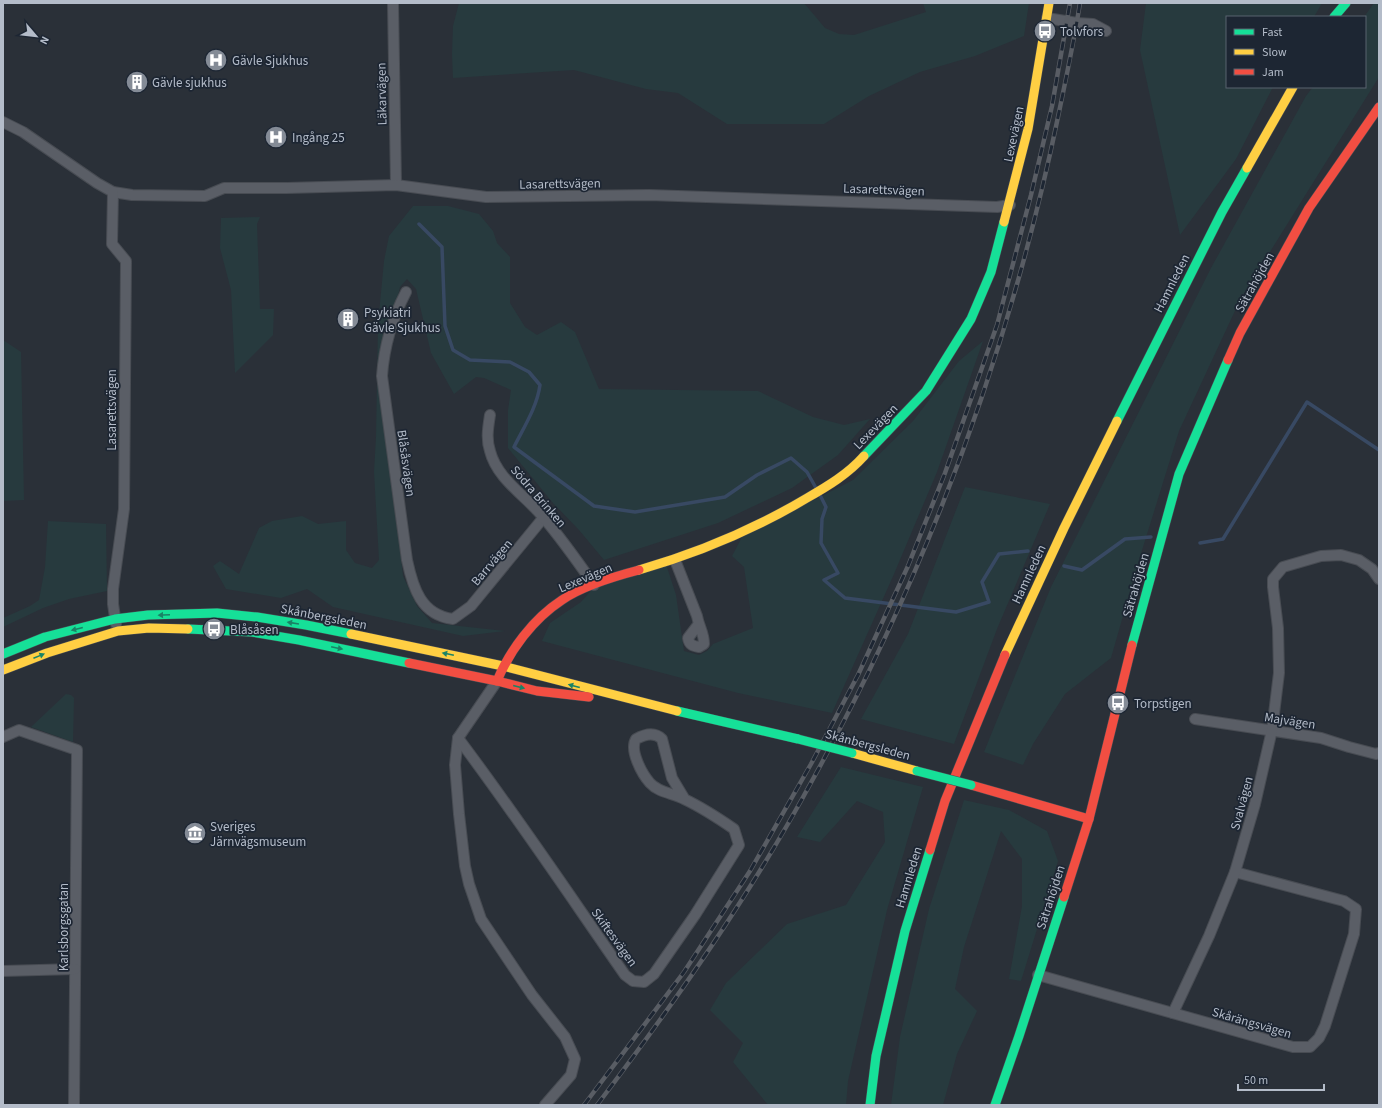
<svg xmlns="http://www.w3.org/2000/svg" width="1382" height="1108" font-family="'Source Sans 3',sans-serif">
  <style>
    .green { fill: #273a3e }
    .lines { fill: none; stroke-linecap: round; stroke-linejoin: round }
    .stream { stroke: #384963; stroke-width: 3.5 }
    .street-casing { stroke: #484c53; stroke-width: 12 }
    .fast-casing { stroke: #484c53; stroke-width: 10 }
    .slow-casing { stroke: #484c53; stroke-width: 10 }
    .jam-casing { stroke: #484c53; stroke-width: 10 }
    .street { stroke: #5a5e66; stroke-width: 10 }
    .fast { stroke: #16e098; stroke-width: 9 }
    .slow { stroke: #ffcf43; stroke-width: 9 }
    .jam { stroke: #f24e42; stroke-width: 9 }
    .rail-casing { stroke: #595d64; stroke-width: 4.5 }
    .rail { stroke: #1d2633; stroke-width: 3; stroke-dasharray: 9; stroke-linecap: butt }
    .fast-bridge-casing { stroke: #484c53; stroke-width: 10; stroke-linecap: butt }
    .fast-bridge { stroke: #16e098; stroke-width: 9 }
    .oneway { fill: #1a8366 }
    .labels { text-anchor: middle; stroke-width: 3.5; stroke-linejoin: round; paint-order: stroke }
    .poi-label { font-size: 13px; fill: #b4bcc9; stroke: #1d2633; text-anchor: start }
    .street-label { font-size: 13px; fill: #b4bcc9; stroke: #1d2633 }
  </style>
  <rect width="100%" height="100%" fill="#2a3038"/>
  <!-- green -->
  <g class="green">
    <polygon points="459,3 804,3 825,28 839,34 854,35 926,12 923,3 1029,3 1024,36 975,56 920,72 869,96 824,124 727,124 678,93 646,89 574,70 453,78 452,54 453,26"/>
    <polygon points="1146,3 1322,3 1314,17 1227,17 1227,87 1273,87 1236,159 1180,235 1140,50"/>
    <polygon points="1374,3 1379,3 1379,77 1240,300 1179,431 1139,560 1111,658 1065,694 1033,744 1023,765 984,752 1051,587 1211,268 1306,96 1313,87 1365,87 1364,17"/>
    <polygon points="413,206 448,206 479,214 493,231 497,243 510,257 510,303 525,327 537,335 561,322 575,332 599,389 758,391 813,417 844,425 870,419 838,455 792,488 718,523 604,560 579,530 553,503 508,448 508,410 511,390 484,378 476,377 454,394 431,353 416,289 407,279 400,287 381,369 403,576 417,606 432,623 505,631 463,636 333,607 307,589 281,598 226,589 213,566 220,561 239,574 259,528 272,521 302,516 318,524 346,521 346,550 355,563 372,568 379,560 374,472 376,437 378,324 384,261 389,236"/>
    <polygon points="260,217 257,224 260,309 274,309 273,335 235,373 231,290 220,248 221,218"/>
    <polygon points="3,340 21,352 24,500 3,501"/>
    <polygon points="983,341 937,472 894,574 832,713 738,693 542,641 550,623 581,602 595,586 666,564 676,595 684,651 699,655 707,651 713,644 753,628 744,567 732,556 742,537 853,480 913,421 959,361"/>
    <polygon points="965,487 1050,504 997,629 954,744 861,719 908,634"/>
    <polygon points="48,521 106,524 107,591 69,599 43,608 3,627 3,618 30,606 39,600 45,567"/>
    <polygon points="66,694 71,695 74,698 73,742 31,727"/>
    <polygon points="841,767 923,787 887,910 848,1081 846,1105 768,1105 733,1062 743,1043 710,1010 726,983 787,924 846,905 885,842 883,812 857,801 820,842 797,837"/>
    <polygon points="964,800 1009,810 1047,831 1058,861 1021,981 1009,979 1022,906 1022,859 1001,831 964,947 955,989 977,1011 957,1054 943,1105 891,1105 900,1037 929,909"/>
  </g>
  <g class="lines">
    <!-- stream -->
    <g class="stream">
      <path d="M419,224L442,247L445,326L453,350L470,360L510,362L529,372L540,385C537,407 524,427 514,447L594,506L635,512L725,497L757,475L791,458L807,472L816,488"/>
      <polyline points="819,493 826,507 822,519 821,543 838,573 824,580 845,598 956,612 989,602 982,582 999,554 1028,551"/>
      <polyline points="1200,543 1223,539 1307,402 1379,450"/>
      <polyline points="1064,566 1082,570 1125,539 1151,537"/>
    </g>
    <!-- street casing -->
    <g class="street-casing">
      <g id="street">
        <polyline points="393,3 396,185"/>
        <polyline points="1047,18 1077,23 1093,24 1106,31"/>
        <polyline points="3,122 23,132 97,183 113,192 132,195 205,196 224,188 287,188 396,185 486,197 649,195 997,207 1010,205"/>
        <polyline points="113,192 112,244 126,261 124,509 113,589 113,604 116,624"/>
        <path d="M406,292C393,317 384,347 382,376L407,560C413,588 421,615 453,619L471,606L544,517"/>
        <path d="M490,415C488,428 486,439 490,451C497,479 526,496 543,517C561,538 578,562 594,585"/>
        <path d="M675,560L697,616C699,627 704,633 704,644L699,647C693,646 689,645 688,638L698,625"/>
        <polyline points="497,681 458,738 455,765 459,814 465,866 469,884 481,919 532,995 565,1037 575,1059 571,1075 545,1105"/>
        <polyline points="1195,719 1321,738 1349,747 1376,754 1379,753"/>
        <polyline points="3,737 19,730 77,750 74,1105"/>
        <path d="M458,738C516,815 570,896 625,975L633,981L644,982L654,974L695,915L739,845L734,829C718,818 701,807 684,799C673,793 659,793 650,783C642,774 629,750 636,739C645,734 655,732 662,739L672,778L684,798"/>
        <polyline points="3,971 75,969"/>
        <polyline points="1038,975 1293,1047 1310,1047 1319,1038 1325,1026 1354,934 1356,909 1344,901 1235,872"/>
        <polyline points="1173,1013 1209,936 1235,872 1255,804 1272,730 1279,673 1278,628 1273,587 1273,579 1283,567 1321,556 1341,555 1359,560 1372,569 1379,579"/>
      </g>
    </g>
    <!-- fast casing -->
    <g class="fast-casing">
      <g id="fast">
        <polyline points="1334,17 1346,3"/>
        <polyline points="1117,421 1222,212 1247,168"/>
        <polyline points="864,456 926,391 971,319 991,272 1004,222"/>
        <polyline points="188,629 252,632 299,640 409,663"/>
        <polyline points="1132,645 1179,474 1228,360"/>
        <polyline points="3,654 45,637 115,619 148,615 217,613 257,617 306,625 351,634"/>
        <polyline points="677,711 798,739"/>
        <polyline points="870,1105 876,1056 905,931 930,850"/>
        <polyline points="995,1105 1019,1036 1064,897"/>
      </g>
    </g>
    <!-- slow casing -->
    <g class="slow-casing">
      <g id="slow">
        <polyline points="1247,168 1293,87"/>
        <polyline points="1004,222 1028,129 1049,3"/>
        <path d="M639,570C698,553 755,529 807,498C828,486 848,474 864,456"/>
        <polyline points="351,634 503,666 677,711"/>
        <polyline points="1005,655 1064,528 1117,421"/>
        <polyline points="3,670 47,653 118,631 149,628 188,629"/>
        <polyline points="852,753 917,771"/>
      </g>
    </g>
    <!-- jam casing -->
    <g class="jam-casing">
      <g id="jam">
        <polyline points="1228,360 1240,333 1309,208 1379,107"/>
        <polyline points="409,663 497,681 537,691 589,697"/>
        <path d="M497,681C510,650 533,619 562,600C581,587 616,576 639,570"/>
        <polyline points="971,785 1089,819"/>
        <polyline points="930,850 945,801 1005,655"/>
        <polyline points="1064,897 1089,819 1132,645"/>
      </g>
    </g>
    <!-- street -->
    <use href="#street" class="street"/>
    <!-- fast -->
    <use href="#fast" class="fast"/>
    <!-- slow -->
    <use href="#slow" class="slow"/>
    <!-- jam -->
    <use href="#jam" class="jam"/>
    <!-- rail casing -->
    <g class="rail-casing">
      <g id="rail">
        <polyline points="584,1105 684,972 750,871 811,764 858,675 908,566 945,473 997,325 1031,195 1052,106 1070,3"/>
        <path d="M597,1105C676,1001 751,894 813,779C927,572 1010,349 1058,117C1066,79 1074,41 1080,3"/>
      </g>
    </g>
    <!-- rail -->
    <use href="#rail" class="rail"/>
    <!-- fast-bridge casing -->
    <g class="fast-bridge-casing">
      <g id="fast-bridge">
        <polyline points="798,739 852,753"/>
        <polyline points="917,771 971,785"/>
      </g>
    </g>
    <!-- fast-bridge -->
    <use href="#fast-bridge" class="fast-bridge"/>
  </g>
  <!-- one-way arrows -->
  <defs><path id="oneway-solid" d="M-6-.8H1V-3.2L6.5 0L1 3.2V.8H-6Z"/></defs>
  <g class="oneway">
    <use href="#oneway-solid" transform="translate(164 615) rotate(178)"/>
    <use href="#oneway-solid" transform="translate(293 623) rotate(-171)"/>
    <use href="#oneway-solid" transform="translate(77 629) rotate(166)"/>
    <use href="#oneway-solid" transform="translate(337 648) rotate(12)"/>
    <use href="#oneway-solid" transform="translate(448 654) rotate(-168)"/>
    <use href="#oneway-solid" transform="translate(39 656) rotate(-22)"/>
    <use href="#oneway-solid" transform="translate(574 686) rotate(-165)"/>
    <use href="#oneway-solid" transform="translate(519 687) rotate(14)"/>
  </g>
  <!-- icons -->
  <defs>
    <g id="bus-disc" transform="scale(1.15)"><circle r="9.5" fill="#848b96" stroke="#1d2633"/><path d="M-5-6H5V4H4V6H2V4H-2V6H-4V4H-5ZM-3.5-4V0h7V-4ZM-3.5 1.2v1.5H-2V1.2ZM2 1.2v1.5H3.5V1.2Z" fill="#fff"/></g>
    <g id="hospital-disc" transform="scale(1.15)"><circle r="9.5" fill="#848b96" stroke="#1d2633"/><path d="M-5-5h3v3.5h4V-5h3V5h-3V1.5h-4V5h-3Z" fill="#fff"/></g>
    <g id="building-disc" transform="scale(1.15)"><circle r="9.5" fill="#848b96" stroke="#1d2633"/><path d="M-4-6H4V6H1V3H-1V6H-4ZM-2.5-4.3h1.7v1.8h-1.7ZM.8-4.3h1.7v1.8H.8ZM-2.5-1h1.7V.8h-1.7ZM.8-1h1.7V.8H.8Z" fill="#fff"/></g>
    <g id="museum-disc" transform="scale(1.15)"><circle r="9.5" fill="#848b96" stroke="#1d2633"/><path d="M0-6L6-3V-2H-6V-3ZM-5-1h2V3h-2ZM-1-1h2V3h-2ZM3-1h2V3H3ZM-6 4H6V6H-6Z" fill="#fff"/></g>
  </defs>
  <g fill-rule="evenodd">
    <use href="#bus-disc" x="1045" y="31"/>
    <use href="#hospital-disc" x="216" y="60"/>
    <use href="#building-disc" x="137" y="82"/>
    <use href="#hospital-disc" x="276" y="137"/>
    <use href="#building-disc" x="348" y="319"/>
    <use href="#bus-disc" x="214" y="629"/>
    <use href="#bus-disc" x="1118" y="703"/>
    <use href="#museum-disc" x="195" y="833"/>
  </g>
  <g class="labels">
    <!-- poi labels -->
    <g class="poi-label">
      <text x="1060" y="36">Tolvfors</text>
      <text x="232" y="65">Gävle Sjukhus</text>
      <text x="152" y="87">Gävle sjukhus</text>
      <text x="292" y="142">Ingång 25</text>
      <text x="364" y="317">Psykiatri<tspan x="364" dy="15">Gävle Sjukhus</tspan></text>
      <text x="230" y="634">Blåsåsen</text>
      <text x="1134" y="708">Torpstigen</text>
      <text x="210" y="831">Sveriges<tspan x="210" dy="15">Järnvägsmuseum</tspan></text>
    </g>
    <!-- street labels -->
    <g class="street-label">
      <text transform="translate(381 94) rotate(-91)" y="5">Läkarvägen</text>
      <text transform="translate(1013 134) rotate(-78)" y="5">Lexevägen</text>
      <text transform="translate(560 183) rotate(-1)" y="5">Lasarettsvägen</text>
      <text transform="translate(884 189) rotate(2)" y="5">Lasarettsvägen</text>
      <text transform="translate(1254 282) rotate(-61)" y="5">Sätrahöjden</text>
      <text transform="translate(1171 283) rotate(-63)" y="5">Hamnleden</text>
      <text transform="translate(111 410) rotate(-90)" y="5">Lasarettsvägen</text>
      <text transform="translate(875 426) rotate(-46)" y="5">Lexevägen</text>
      <text transform="translate(407 463) rotate(82)" y="5">Blåsåsvägen</text>
      <text transform="translate(539 496) rotate(49)" y="5">Södra Brinken</text>
      <text transform="translate(491 562) rotate(-50)" y="5">Barrvägen</text>
      <text transform="translate(1028 574) rotate(-65)" y="5">Hamnleden</text>
      <text transform="translate(585 577) rotate(-23)" y="5">Lexevägen</text>
      <text transform="translate(1135 585) rotate(-74)" y="5">Sätrahöjden</text>
      <text transform="translate(324 616) rotate(11)" y="5">Skånbergsleden</text>
      <text transform="translate(1290 720) rotate(9)" y="5">Majvägen</text>
      <text transform="translate(868 744) rotate(15)" y="5">Skånbergsleden</text>
      <text transform="translate(1241 803) rotate(-75)" y="5">Svalvägen</text>
      <text transform="translate(908 877) rotate(-73)" y="5">Hamnleden</text>
      <text transform="translate(1050 897) rotate(-72)" y="5">Sätrahöjden</text>
      <text transform="translate(63 927) rotate(-90)" y="5">Karlsborgsgatan</text>
      <text transform="translate(615 937) rotate(54)" y="5">Skiftesvägen</text>
      <text transform="translate(1252 1022) rotate(16)" y="5">Skårängsvägen</text>
    </g>
  </g>
  <!-- border -->
  <rect width="1382" height="1108" fill="none" stroke="#b4bcc9" stroke-width="8"/>
  <!-- legend -->
  <rect x="1226" y="16" width="140" height="72" fill="#1d2633" stroke="#59626f"/>
  <rect x="1234" y="29" width="20" height="6" fill="#16e098" stroke="#59626f"/>
  <text x="1262" y="36" font-size="12" fill="#b4bcc9">Fast</text>
  <rect x="1234" y="49" width="20" height="6" fill="#ffcf43" stroke="#59626f"/>
  <text x="1262" y="56" font-size="12" fill="#b4bcc9">Slow</text>
  <rect x="1234" y="69" width="20" height="6" fill="#f24e42" stroke="#59626f"/>
  <text x="1262" y="76" font-size="12" fill="#b4bcc9">Jam</text>
  <!-- north arrow -->
  <g transform="translate(36 36) rotate(118)" stroke="#1d2633" stroke-width="3" paint-order="stroke">
  <path d="M0-3L7 15L0 10L-7 15Z" fill="#b4bcc9"/>
  <text y="-6" font-size="11" font-weight="bold" text-anchor="middle" fill="#b4bcc9">N</text>
  </g>
  <!-- scale -->
  <path d="M1238 1084v6h86v-6" fill="none" stroke="#b4bcc9" stroke-width="2"/>
  <text x="1244" y="1084" font-size="12" fill="#b4bcc9" stroke="#1d2633" stroke-width="3" paint-order="stroke">50 m</text>
</svg>
